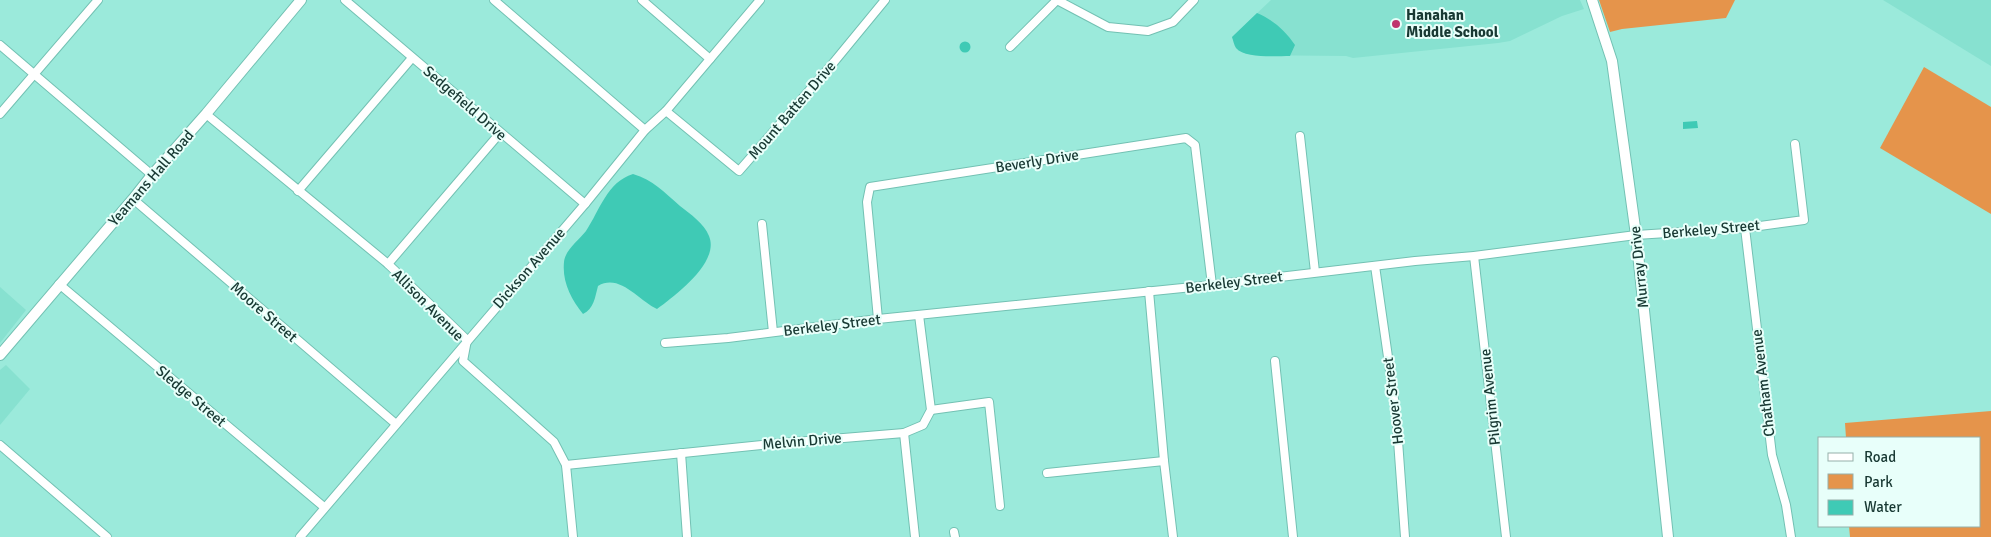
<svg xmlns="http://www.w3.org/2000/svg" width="1991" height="537" font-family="Signika,sans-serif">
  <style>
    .built { fill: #87e1d0 }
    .green { fill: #e5944b }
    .water { fill: #3fcab5 }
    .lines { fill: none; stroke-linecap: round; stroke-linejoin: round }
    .minor-casing { stroke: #73c1b3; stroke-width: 10 }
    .tertiary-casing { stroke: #73c1b3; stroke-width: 12 }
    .minor { stroke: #fff; stroke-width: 8 }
    .tertiary { stroke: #fff; stroke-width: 10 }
    .poi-dot { fill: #bf346c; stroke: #e8fffa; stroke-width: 2 }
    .labels { text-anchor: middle; stroke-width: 4; stroke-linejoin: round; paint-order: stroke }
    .poi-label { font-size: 15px; font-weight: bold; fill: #183933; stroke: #e8fffa; text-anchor: start }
    .street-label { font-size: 15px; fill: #183933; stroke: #e8fffa }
  </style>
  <rect width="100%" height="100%" fill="#9beadb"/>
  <!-- built -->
  <g class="built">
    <polygon points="1271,0 1580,0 1584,9 1562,16 1510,41 1498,43 1353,58 1346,56 1256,55 1244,53 1237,48 1232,37"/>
    <polygon points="1883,0 1991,0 1991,66"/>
    <polygon points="0,287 26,310 0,343"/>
    <polygon points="6,365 30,389 0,425 0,370"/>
  </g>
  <!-- green -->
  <g class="green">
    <polygon points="1599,0 1735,0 1726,18 1622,29 1610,32"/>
    <polygon points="1924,67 1991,107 1991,214 1880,148"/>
    <polygon points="1991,411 1991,537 1850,537 1849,526 1980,526 1980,438 1846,438 1845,423"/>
  </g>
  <!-- water -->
  <g class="water">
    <path d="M1257,13C1273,20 1285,30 1295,45L1290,56C1277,56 1245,59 1236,48C1234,45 1233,40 1232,37Z"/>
    <circle cx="965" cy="47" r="5.5"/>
    <polygon points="1697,121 1698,128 1683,129 1683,122"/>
    <path d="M633,174C653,180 664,192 680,206C690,214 704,223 709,236C720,262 676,295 657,309C639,301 620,273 598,286C595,297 594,309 583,314C571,299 562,282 564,262C565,250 579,240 586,231C600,210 607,182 633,174Z"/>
  </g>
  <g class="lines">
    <!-- minor casing -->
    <g class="minor-casing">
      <g id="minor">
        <polyline points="345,0 585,204"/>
        <polyline points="494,0 645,130"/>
        <polyline points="642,0 710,59"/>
        <polyline points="1057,0 1108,27 1148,31 1173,22 1194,0"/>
        <polyline points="0,45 152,175"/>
        <polyline points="1010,47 1057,0"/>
        <polyline points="666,111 739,171 834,62 885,0"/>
        <polyline points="0,114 98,0"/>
        <polyline points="206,114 388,264 467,340 463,361 554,442 566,465 573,537"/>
        <polyline points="1300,136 1315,272"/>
        <polyline points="298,191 412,58"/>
        <polyline points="133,199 396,424"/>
        <polyline points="762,224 773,332"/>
        <polyline points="1745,228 1772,455 1786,505 1791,537"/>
        <polyline points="1474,256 1506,537"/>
        <polyline points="388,264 500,133"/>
        <polyline points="1375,266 1396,413 1405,537"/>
        <polyline points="59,284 324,507"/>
        <polyline points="1149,291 1164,461 1173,537"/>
        <polyline points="878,319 867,202 870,187 1186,138 1195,145 1212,285"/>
        <polyline points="665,343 728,338 878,319 1212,285 1415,261 1474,256 1636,235 1745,228 1804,220 1795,144"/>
        <polyline points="1275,361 1293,537"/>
        <polyline points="931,410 989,402 1000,506"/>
        <polyline points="904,433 915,537"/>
        <polyline points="0,445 107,537"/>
        <polyline points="681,453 687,537"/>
        <polyline points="566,465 771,444 904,433 923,425 931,410 919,315"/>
        <polyline points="1047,473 1164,461"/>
        <polyline points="954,532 955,537"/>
        <polyline points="300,537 585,204 645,130 666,111 760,0"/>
      </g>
    </g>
    <!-- tertiary casing -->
    <g class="tertiary-casing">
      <g id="tertiary">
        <polyline points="1592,0 1612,61 1636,235 1668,537"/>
        <polyline points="0,355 133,199 152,175 206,114 301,0"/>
      </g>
    </g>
    <!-- minor -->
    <use href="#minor" class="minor"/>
    <!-- tertiary -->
    <use href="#tertiary" class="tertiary"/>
  </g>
  <!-- markers -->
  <circle class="poi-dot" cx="1396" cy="24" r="5"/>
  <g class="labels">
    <!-- poi labels -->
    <g class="poi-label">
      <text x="1406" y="20">Hanahan<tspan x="1406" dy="17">Middle School</tspan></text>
    </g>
    <!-- street labels -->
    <g class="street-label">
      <text transform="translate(465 103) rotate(41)" y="5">Sedgefield Drive</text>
      <text transform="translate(792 110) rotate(-49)" y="5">Mount Batten Drive</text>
      <text transform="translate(1037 161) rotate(-9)" y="5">Beverly Drive</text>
      <text transform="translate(151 178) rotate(-49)" y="5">Yeamans Hall Road</text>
      <text transform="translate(1711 229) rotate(-5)" y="5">Berkeley Street</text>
      <text transform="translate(1639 267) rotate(-96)" y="5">Murray Drive</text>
      <text transform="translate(529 268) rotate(-49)" y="5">Dickson Avenue</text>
      <text transform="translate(1234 282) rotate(-7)" y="5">Berkeley Street</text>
      <text transform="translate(428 305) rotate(45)" y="5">Allison Avenue</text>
      <text transform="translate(264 312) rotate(41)" y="5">Moore Street</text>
      <text transform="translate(832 325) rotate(-7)" y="5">Berkeley Street</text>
      <text transform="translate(1763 383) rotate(-97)" y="5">Chatham Avenue</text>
      <text transform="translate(191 396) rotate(40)" y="5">Sledge Street</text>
      <text transform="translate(1490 397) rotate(-96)" y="5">Pilgrim Avenue</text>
      <text transform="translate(1393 401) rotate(-97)" y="5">Hoover Street</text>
      <text transform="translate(802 441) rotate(-5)" y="5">Melvin Drive</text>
    </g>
  </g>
  <!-- legend -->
  <rect x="1818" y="437" width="162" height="90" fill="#e8fffa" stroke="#95b0aa"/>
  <rect x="1828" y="453" width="25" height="8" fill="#ffffff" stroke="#95b0aa"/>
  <text x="1864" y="462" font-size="15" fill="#183933">Road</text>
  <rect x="1828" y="474" width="25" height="15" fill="#e5944b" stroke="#95b0aa"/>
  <text x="1864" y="487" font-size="15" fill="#183933">Park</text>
  <rect x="1828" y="500" width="25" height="15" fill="#3fcab5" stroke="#95b0aa"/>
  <text x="1864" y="512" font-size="15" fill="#183933">Water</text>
</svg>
